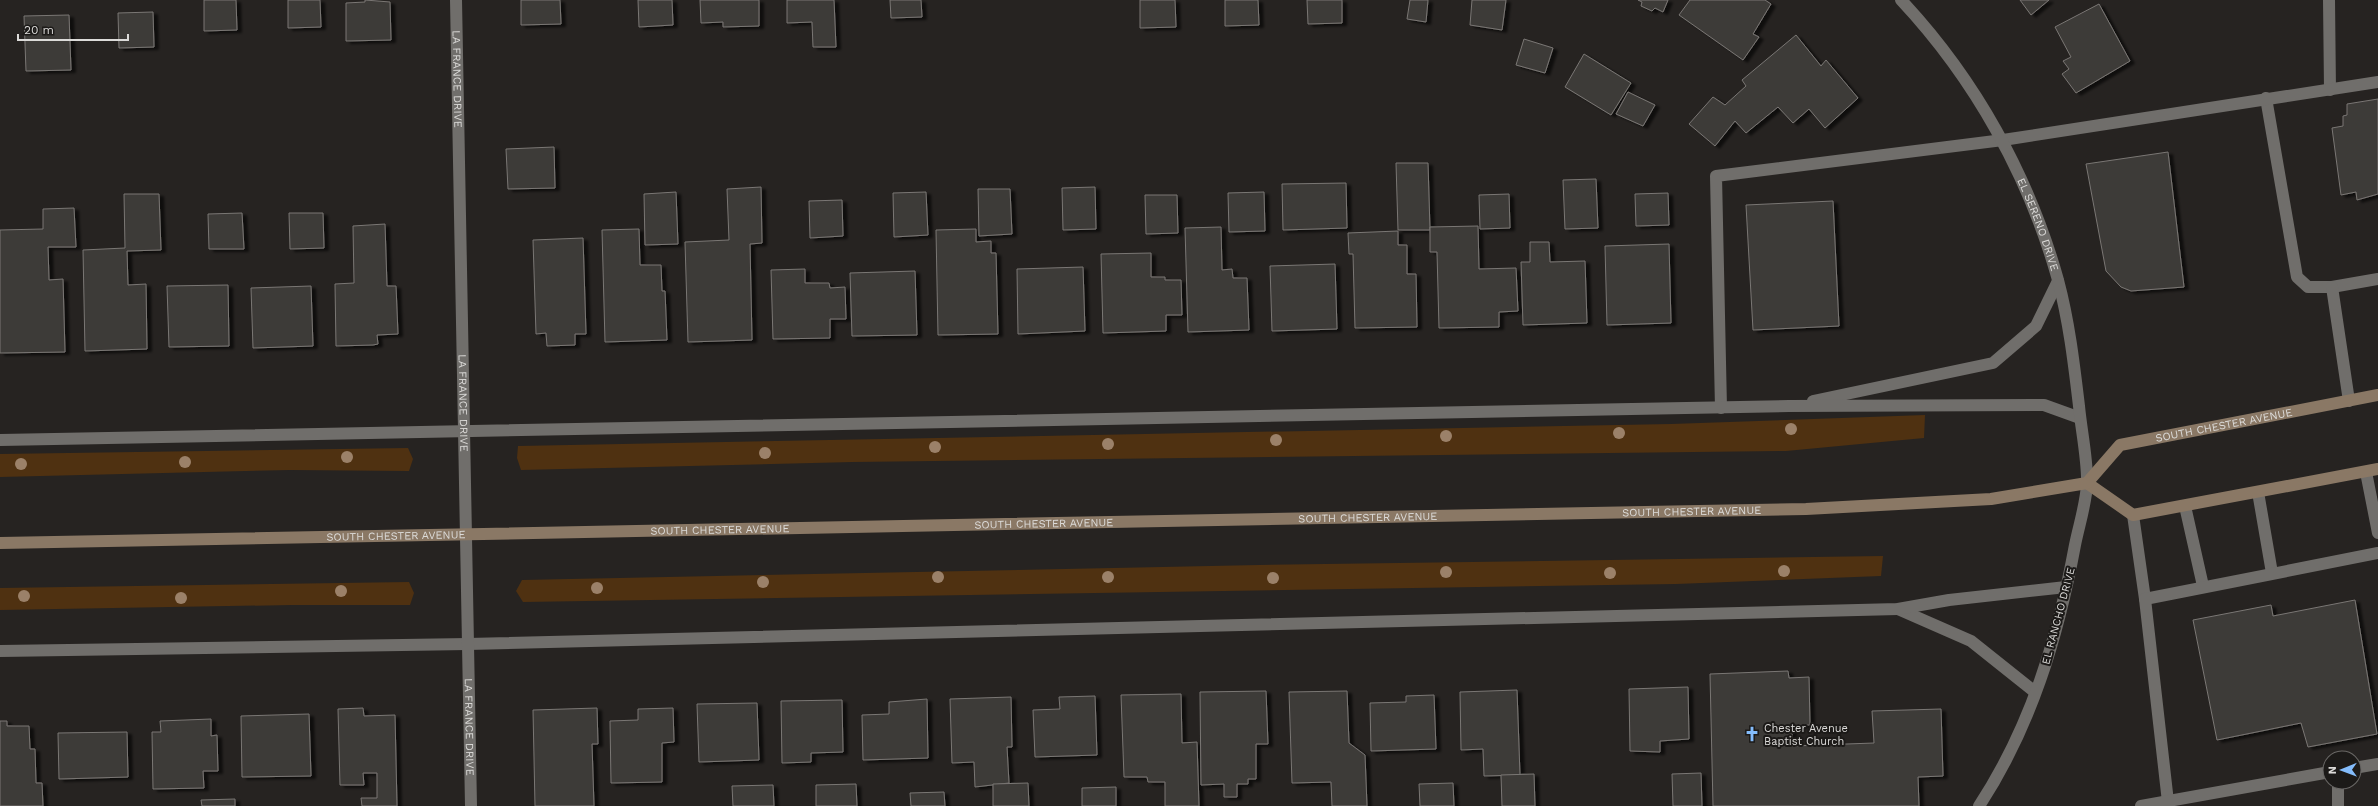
<svg xmlns="http://www.w3.org/2000/svg" width="2378" height="806" font-family="'Work Sans',sans-serif">
  <style>
    .green { fill: #4f3111 }
    .building { fill: #3d3a38; stroke: #7a7774; filter: url(#shadow) }
    .lines { fill: none; stroke-linecap: round; stroke-linejoin: round }
    .lane { stroke: #706e6b; stroke-width: 12 }
    .street { stroke: #706e6b; stroke-width: 12 }
    .secondary { stroke: #8a7865; stroke-width: 12 }
    .tree { fill: #9b8169 }
    .labels { text-anchor: middle; stroke-width: 4; stroke-linejoin: round; paint-order: stroke }
    .street-label { font-size: 11px; fill: #dcdbd9; stroke: #1c1a18 }
    .poi-label { font-size: 11px; fill: #dcdbd9; stroke: #1c1a18; text-anchor: start }
  </style>
  <defs>
    <filter id="shadow"><feDropShadow dx="4.5" dy="2.5" stdDeviation="1" flood-color="#0009"/></filter>
  </defs>
  <rect width="100%" height="100%" fill="#262321"/>
  <!-- green -->
  <g class="green">
    <polygon points="1925,415 1924,438 1786,451 853,462 521,470 517,458 518,446 1671,424"/>
    <polygon points="408,448 413,459 409,471 290,470 0,477 0,454"/>
    <polygon points="1883,556 1881,576 1676,584 523,602 516,591 522,580 1259,565"/>
    <polygon points="409,582 414,593 410,605 292,605 0,610 0,588"/>
  </g>
  <!-- building -->
  <g class="building">
    <polygon points="204,0 236,0 237,30 204,31"/>
    <polygon points="288,0 320,0 321,27 288,28"/>
    <polygon points="365,0 390,2 391,40 346,41 346,3 365,2"/>
    <polygon points="521,0 560,0 561,24 521,25"/>
    <polygon points="638,0 672,0 673,25 639,27"/>
    <polygon points="700,0 759,0 759,26 723,27 723,22 701,23"/>
    <polygon points="787,0 834,0 836,47 813,47 812,22 787,23"/>
    <polygon points="890,0 921,0 922,17 891,18"/>
    <polygon points="1140,0 1175,0 1176,27 1140,28"/>
    <polygon points="1225,0 1258,0 1259,25 1225,26"/>
    <polygon points="1307,0 1342,0 1342,23 1308,24"/>
    <polygon points="1410,0 1428,0 1426,22 1407,19"/>
    <polygon points="1472,0 1506,0 1502,30 1470,25"/>
    <polygon points="1638,0 1668,0 1663,12 1655,8 1652,11 1641,6 1642,2"/>
    <polygon points="1690,0 1765,0 1771,4 1753,34 1759,37 1743,60 1679,15"/>
    <polygon points="2020,0 2049,0 2031,15"/>
    <polygon points="2099,4 2130,61 2076,93 2062,74 2069,69 2063,61 2071,57 2055,27"/>
    <polygon points="153,12 154,47 119,48 118,13"/>
    <polygon points="69,15 71,70 26,71 24,16"/>
    <polygon points="1796,35 1821,66 1826,60 1858,98 1825,128 1809,109 1793,123 1778,107 1746,133 1735,121 1715,146 1689,124 1713,97 1725,105 1746,86 1742,80"/>
    <polygon points="1524,39 1553,48 1545,73 1516,65"/>
    <polygon points="1584,54 1631,83 1611,115 1565,87"/>
    <polygon points="1628,92 1655,105 1643,126 1616,114"/>
    <polygon points="2378,99 2378,194 2357,200 2356,192 2341,195 2332,128 2343,126 2343,116 2347,115 2347,104"/>
    <polygon points="554,147 555,188 508,189 506,149"/>
    <polygon points="2168,152 2184,287 2131,291 2121,287 2106,271 2086,164"/>
    <polygon points="1396,163 1428,163 1430,230 1398,230"/>
    <polygon points="1596,179 1598,228 1565,229 1563,180"/>
    <polygon points="1346,183 1347,228 1283,230 1282,184"/>
    <polygon points="761,187 762,243 750,244 752,340 688,342 685,242 729,240 727,189"/>
    <polygon points="1095,187 1096,229 1063,230 1062,188"/>
    <polygon points="978,189 1010,189 1012,234 979,236"/>
    <polygon points="676,192 678,244 645,245 644,194"/>
    <polygon points="926,192 928,235 894,237 893,193"/>
    <polygon points="1264,192 1265,231 1229,232 1228,193"/>
    <polygon points="1668,193 1669,225 1636,226 1635,194"/>
    <polygon points="124,194 159,194 161,250 127,251 128,285 146,284 147,349 85,351 83,250 125,248"/>
    <polygon points="1509,194 1510,228 1480,229 1479,195"/>
    <polygon points="1145,195 1177,195 1178,233 1146,234"/>
    <polygon points="842,200 843,236 810,238 809,201"/>
    <polygon points="1833,201 1839,326 1753,330 1746,205"/>
    <polygon points="74,208 76,247 48,247 49,280 63,279 65,352 0,353 0,230 43,229 43,209"/>
    <polygon points="242,213 244,249 209,249 208,214"/>
    <polygon points="289,213 323,213 324,248 290,249"/>
    <polygon points="385,224 387,286 396,286 398,334 377,335 378,344 373,345 336,346 335,284 354,283 353,226"/>
    <polygon points="1478,226 1479,269 1516,268 1518,311 1499,312 1499,327 1439,328 1437,252 1430,252 1430,227"/>
    <polygon points="1221,227 1222,270 1232,269 1233,278 1247,278 1249,330 1188,332 1185,228"/>
    <polygon points="639,229 640,265 661,265 662,291 665,291 667,340 605,342 602,230"/>
    <polygon points="976,229 976,242 991,241 991,253 996,253 998,334 938,335 936,230"/>
    <polygon points="1398,231 1398,245 1407,245 1407,274 1416,274 1417,327 1355,328 1353,254 1349,254 1348,233"/>
    <polygon points="583,238 586,334 575,334 575,345 547,346 546,333 536,334 533,240"/>
    <polygon points="1530,242 1549,242 1550,262 1585,261 1587,323 1523,325 1521,262 1530,262"/>
    <polygon points="1669,244 1671,323 1607,325 1605,246"/>
    <polygon points="1151,253 1151,277 1165,277 1165,280 1181,280 1182,315 1166,315 1166,331 1103,333 1101,254"/>
    <polygon points="1335,264 1337,329 1272,331 1270,266"/>
    <polygon points="1083,267 1085,331 1018,334 1017,269"/>
    <polygon points="805,269 805,283 829,283 830,288 845,287 846,319 830,319 830,338 773,339 771,270"/>
    <polygon points="915,271 917,335 852,336 850,273"/>
    <polygon points="228,285 229,346 169,347 167,286"/>
    <polygon points="311,286 313,346 253,348 251,288"/>
    <polygon points="2355,600 2377,734 2308,747 2301,723 2217,740 2193,620 2271,605 2273,616"/>
    <polygon points="1788,671 1789,678 1809,677 1810,725 1792,725 1792,746 1874,743 1872,711 1941,709 1943,776 1918,777 1919,806 1713,806 1710,674"/>
    <polygon points="1688,687 1689,739 1660,741 1660,752 1630,751 1629,689"/>
    <polygon points="1517,690 1520,775 1484,776 1483,749 1461,750 1460,692"/>
    <polygon points="1266,691 1268,744 1256,744 1256,779 1248,779 1248,784 1237,784 1237,797 1224,797 1224,784 1201,785 1200,692"/>
    <polygon points="1347,691 1349,743 1365,755 1367,806 1332,806 1331,782 1292,783 1289,692"/>
    <polygon points="1181,694 1182,743 1197,742 1199,806 1165,806 1165,782 1148,782 1147,777 1124,777 1121,695"/>
    <polygon points="1434,695 1436,749 1371,751 1370,703 1406,702 1406,696"/>
    <polygon points="1095,696 1097,755 1035,757 1033,710 1060,709 1059,697"/>
    <polygon points="1011,697 1012,747 1007,747 1009,783 975,787 974,762 952,763 950,699"/>
    <polygon points="927,699 928,758 863,760 862,715 889,714 889,702"/>
    <polygon points="842,700 843,752 811,753 811,762 782,763 781,701"/>
    <polygon points="757,703 759,760 699,762 697,704"/>
    <polygon points="363,708 364,716 395,715 397,806 362,806 361,798 377,798 377,773 363,773 364,785 340,785 338,709"/>
    <polygon points="597,708 598,744 592,744 594,806 535,806 533,710"/>
    <polygon points="673,708 674,742 662,743 662,782 611,783 610,721 638,720 638,709"/>
    <polygon points="309,714 311,776 242,777 241,716"/>
    <polygon points="211,719 211,736 217,735 218,771 203,771 204,788 153,789 152,732 161,732 160,721"/>
    <polygon points="0,721 7,721 7,726 29,726 30,749 35,749 36,783 42,783 43,806 0,806"/>
    <polygon points="127,732 128,777 59,779 58,733"/>
    <polygon points="1701,773 1702,806 1673,806 1672,774"/>
    <polygon points="1534,774 1535,806 1502,806 1501,775"/>
    <polygon points="1028,783 1029,806 993,806 993,784"/>
    <polygon points="1453,783 1454,806 1420,806 1419,784"/>
    <polygon points="856,784 857,806 816,806 816,785"/>
    <polygon points="773,785 774,806 733,806 732,786"/>
    <polygon points="1116,787 1116,806 1082,806 1082,788"/>
    <polygon points="944,792 945,806 911,806 910,793"/>
    <polygon points="235,799 235,806 202,806 201,800"/>
  </g>
  <g class="lines">
    <!-- lane -->
    <g class="lane">
      <polyline points="2329,0 2330,90"/>
      <polyline points="2266,98 2297,277 2308,287 2332,287 2378,279"/>
      <polyline points="2332,287 2349,401"/>
      <polyline points="1813,401 1993,363 2036,326 2058,281"/>
      <polyline points="1721,408 1716,176 2003,140 2378,82"/>
      <polyline points="0,440 1789,406 2044,405 2080,418"/>
      <polyline points="2366,472 2378,533"/>
      <polyline points="2258,492 2272,573"/>
      <polyline points="2185,506 2203,586"/>
      <polyline points="2133,515 2145,599"/>
      <polyline points="1898,609 1971,641 2035,692"/>
      <polyline points="0,651 468,644 1898,609 1949,600 2066,587"/>
      <polyline points="2354,768 2378,764"/>
      <polyline points="2338,782 2338,806"/>
      <polyline points="2168,802 2145,599 2378,553"/>
      <polyline points="2141,806 2330,772"/>
    </g>
    <!-- street -->
    <g class="street">
      <path id="s1" d="M456,0L471,806"/>
      <path id="s2" d="M1901,0C1975,79 2029,176 2058,280C2069,321 2074,364 2079,406C2081,429 2088,462 2087,484C2086,504 2079,525 2075,545C2058,637 2031,727 1979,806"/>
    </g>
    <!-- secondary -->
    <g class="secondary">
      <polyline points="2087,483 2133,515 2378,469"/>
      <path id="s3" d="M0,543L1806,509L1991,499L2087,483L2120,445L2378,395"/>
    </g>
  </g>
  <!-- trees -->
  <g class="tree">
    <circle cx="1791" cy="429" r="6"/>
    <circle cx="1619" cy="433" r="6"/>
    <circle cx="1446" cy="436" r="6"/>
    <circle cx="1276" cy="440" r="6"/>
    <circle cx="1108" cy="444" r="6"/>
    <circle cx="935" cy="447" r="6"/>
    <circle cx="765" cy="453" r="6"/>
    <circle cx="347" cy="457" r="6"/>
    <circle cx="185" cy="462" r="6"/>
    <circle cx="21" cy="464" r="6"/>
    <circle cx="1784" cy="571" r="6"/>
    <circle cx="1446" cy="572" r="6"/>
    <circle cx="1610" cy="573" r="6"/>
    <circle cx="938" cy="577" r="6"/>
    <circle cx="1108" cy="577" r="6"/>
    <circle cx="1273" cy="578" r="6"/>
    <circle cx="763" cy="582" r="6"/>
    <circle cx="597" cy="588" r="6"/>
    <circle cx="341" cy="591" r="6"/>
    <circle cx="24" cy="596" r="6"/>
    <circle cx="181" cy="598" r="6"/>
  </g>
  <!-- icons -->
  <defs>
    <g id="church-bare" transform="scale(1.2)"><path d="M-1.2-6h2.4v3.5h3.3v2.4h-3.3V6h-2.4V-.1h-3.3v-2.4h3.3Z" fill="#84bcfb" stroke="#1c1a18" stroke-width="2.5" paint-order="stroke"/></g>
  </defs>
  <g fill-rule="evenodd">
    <use href="#church-bare" x="1752" y="734"/>
  </g>
  <g class="labels">
    <!-- street labels -->
    <g class="street-label">
      <text dy="4" stroke="none"><textPath href="#s1" startOffset="79">LA FRANCE DRIVE</textPath></text>
      <text dy="4" stroke="none"><textPath href="#s2" startOffset="265">EL SERENO DRIVE</textPath></text>
      <text dy="4" stroke="none"><textPath href="#s1" startOffset="403">LA FRANCE DRIVE</textPath></text>
      <text dy="4" stroke="none"><textPath href="#s3" startOffset="2245">SOUTH CHESTER AVENUE</textPath></text>
      <text dy="4" stroke="none"><textPath href="#s3" startOffset="1692">SOUTH CHESTER AVENUE</textPath></text>
      <text dy="4" stroke="none"><textPath href="#s3" startOffset="1368">SOUTH CHESTER AVENUE</textPath></text>
      <text dy="4" stroke="none"><textPath href="#s3" startOffset="1044">SOUTH CHESTER AVENUE</textPath></text>
      <text dy="4" stroke="none"><textPath href="#s3" startOffset="720">SOUTH CHESTER AVENUE</textPath></text>
      <text dy="4" stroke="none"><textPath href="#s3" startOffset="396">SOUTH CHESTER AVENUE</textPath></text>
      <text transform="translate(2058 616) rotate(-75)" y="4">EL RANCHO DRIVE</text>
      <text dy="4" stroke="none"><textPath href="#s1" startOffset="727">LA FRANCE DRIVE</textPath></text>
    </g>
    <!-- poi labels -->
    <g class="poi-label">
      <text x="1764" y="732">Chester Avenue<tspan x="1764" dy="13">Baptist Church</tspan></text>
    </g>
  </g>
  <!-- north arrow -->
  <g transform="translate(2342 770) rotate(269)"><circle r="19" fill="#1c1a18" stroke="#696765"/>
  <path d="M0-3L7 15L0 10L-7 15Z" fill="#84bcfb"/>
  <text y="-6" font-size="11" font-weight="bold" text-anchor="middle" fill="#dcdbd9">N</text>
  </g>
  <!-- scale -->
  <path d="M18 34v6h110v-6" fill="none" stroke="#dcdbd9" stroke-width="2"/>
  <text x="24" y="34" font-size="12" fill="#dcdbd9" stroke="#1c1a18" stroke-width="3" paint-order="stroke">20 m</text>
</svg>
